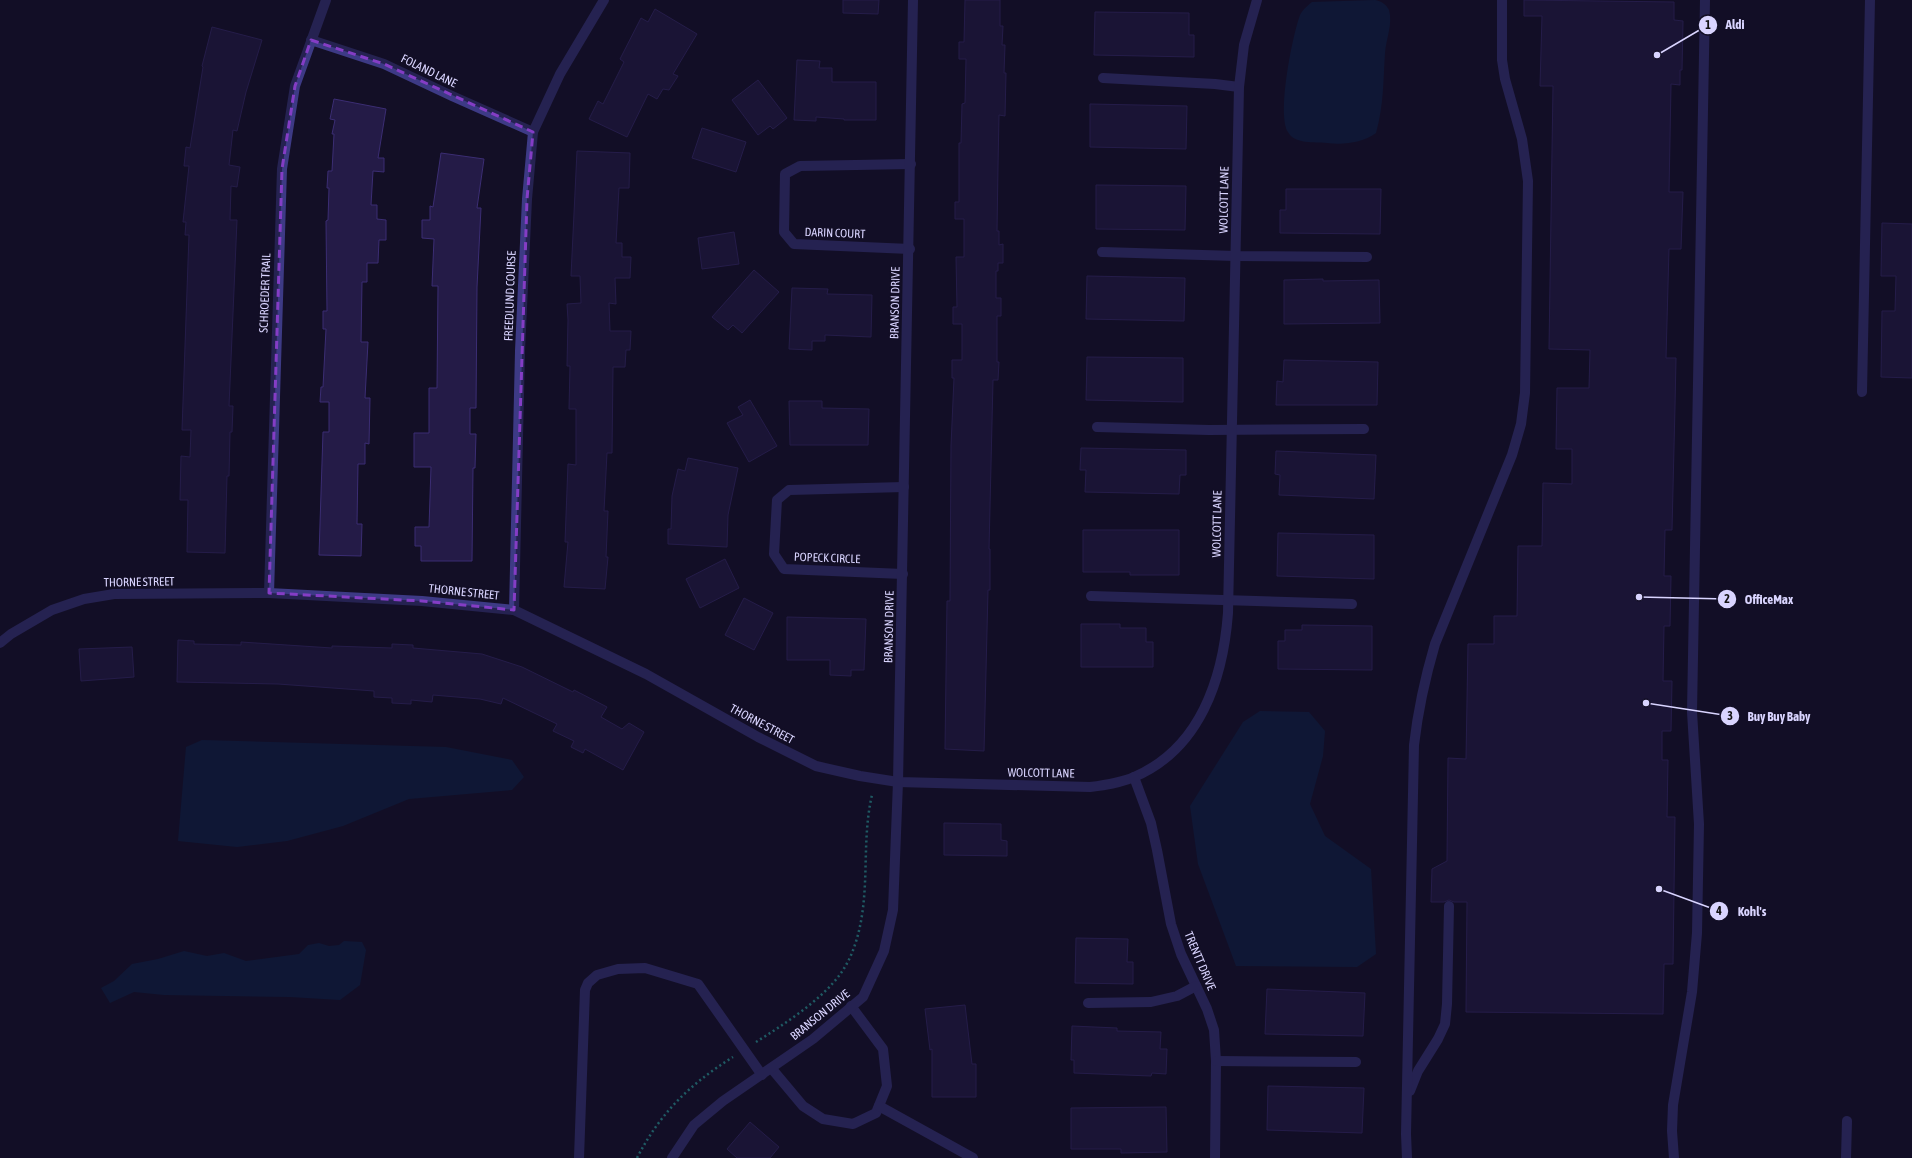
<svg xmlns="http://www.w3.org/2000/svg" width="1912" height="1158" font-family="'Asap Condensed',sans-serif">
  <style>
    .water { fill: #0c2248 }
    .building { fill: #241b47; stroke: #3b2d73 }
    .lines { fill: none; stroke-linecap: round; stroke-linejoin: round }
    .path { stroke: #2fb8b0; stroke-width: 2.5; stroke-dasharray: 2 3; stroke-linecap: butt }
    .minor { stroke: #3d3a85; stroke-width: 10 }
    .marked { fill: none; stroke: #843dc5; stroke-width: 3; stroke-dasharray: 8 5; stroke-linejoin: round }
    .labels { text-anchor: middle; stroke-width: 3.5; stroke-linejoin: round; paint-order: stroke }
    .street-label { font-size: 12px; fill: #d9d4ff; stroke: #130f26 }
    .leader { fill: none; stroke: #d9d4ff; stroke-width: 1.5 }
    .callout-dot { fill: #d9d4ff; stroke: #130f26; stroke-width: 1.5 }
    .mark-label { font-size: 12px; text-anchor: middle; font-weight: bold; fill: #111 }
    .callout-label { font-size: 13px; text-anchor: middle; font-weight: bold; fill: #d9d4ff; stroke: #130f26; stroke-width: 3.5; stroke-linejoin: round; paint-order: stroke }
  </style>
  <rect width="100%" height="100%" fill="#130f26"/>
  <!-- water -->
  <g class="water">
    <path d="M1375,0C1381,1 1386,4 1389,10C1393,24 1386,39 1385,53C1383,82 1384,104 1376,133C1362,143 1344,145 1327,143C1315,142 1294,144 1288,132C1277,114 1292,39 1299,18C1301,11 1306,7 1312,2Z"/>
    <polygon points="1260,711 1309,712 1325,731 1323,756 1310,804 1325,836 1371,869 1376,954 1357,967 1236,966 1198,864 1190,806 1243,722"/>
    <polygon points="202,740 446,747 512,760 524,777 512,790 409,799 343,826 287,841 237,847 178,841 186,747"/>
    <polygon points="344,941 362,942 366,950 360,985 340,1000 290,997 164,995 134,992 110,1003 101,988 114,981 132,964 158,959 184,951 207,956 224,953 246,961 299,954 308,945 319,943 329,946 339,945"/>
  </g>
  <!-- building -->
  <g class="building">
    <polygon points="843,0 879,0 878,14 843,13"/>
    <polygon points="965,0 1000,0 1000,26 1003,26 1002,45 1005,45 1004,73 1006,73 1005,116 999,115 998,166 997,231 999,231 999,245 1003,244 1003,263 998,263 998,271 996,271 996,298 1001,298 1001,316 997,316 997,362 999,362 998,380 993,380 989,549 990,549 990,590 988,590 984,751 945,749 947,601 950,601 951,446 954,378 952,378 952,360 962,360 962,324 953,324 953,307 957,307 956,257 964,257 964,219 955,219 955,202 959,202 959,143 961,143 962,104 965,103 966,59 959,59 959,42 964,42"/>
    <polygon points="1524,0 1674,2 1674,20 1683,21 1682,70 1680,70 1680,85 1671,84 1669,192 1683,192 1681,249 1669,249 1666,358 1676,358 1675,406 1672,530 1665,530 1664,576 1671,576 1670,626 1664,626 1663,681 1672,681 1671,731 1662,731 1662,760 1668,760 1667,817 1675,817 1673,964 1664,964 1663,1014 1466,1012 1467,902 1454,902 1449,900 1444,902 1431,902 1432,869 1447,861 1448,758 1466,759 1468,644 1494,644 1494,616 1517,616 1518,546 1542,546 1543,483 1572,484 1572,449 1556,449 1557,388 1589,388 1590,350 1549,349 1553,86 1540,86 1542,16 1524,16"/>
    <polygon points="655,9 697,34 673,74 678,76 669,90 663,89 657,99 648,94 627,137 589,119 598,101 603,104 624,62 620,59 641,18 648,22"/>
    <polygon points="1095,12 1189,13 1189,35 1194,35 1194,57 1094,55"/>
    <polygon points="212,27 262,40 246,92 237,131 233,130 229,165 240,167 237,187 231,186 230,220 237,220 229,406 233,406 232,432 230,432 229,476 227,476 225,553 187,552 188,500 180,500 181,456 190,457 191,430 182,430 189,235 185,235 186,222 183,222 189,166 184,166 186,147 190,148 203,67 202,66"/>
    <polygon points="797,60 820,61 819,68 832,68 832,82 876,82 876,120 844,120 844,119 816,117 816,121 794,120"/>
    <polygon points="758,80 787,118 773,129 770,126 758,135 732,100"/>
    <polygon points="334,99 386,109 378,158 384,158 384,172 373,171 371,205 377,205 377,219 386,220 386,240 379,240 378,263 367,263 367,282 362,282 361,342 368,342 365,398 370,398 369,444 365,443 365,464 358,464 357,524 362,524 361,556 319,555 323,432 329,432 329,402 320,402 321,387 323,387 326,329 323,329 323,311 327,311 326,221 328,220 329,188 327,188 328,171 332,171 334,134 332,134 335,120 330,119"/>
    <polygon points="1090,104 1187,106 1186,149 1090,147"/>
    <polygon points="702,128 746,142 736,172 692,158"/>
    <polygon points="577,151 630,153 629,188 619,188 616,243 622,243 622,257 631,257 630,278 615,278 616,304 609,303 610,331 631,331 630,350 626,350 625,367 613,367 612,453 607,453 604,511 608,511 606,557 608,557 605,589 564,587 568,542 565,542 568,464 576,465 576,409 569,409 570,366 567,366 568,320 567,304 581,303 580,276 571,276"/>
    <polygon points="441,153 484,159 477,208 481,208 477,287 476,408 470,408 470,434 476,434 475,468 473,468 472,561 421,561 421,546 415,546 415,527 429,527 431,467 414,467 414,433 429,433 429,388 437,388 438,286 432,286 434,239 422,238 422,220 430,220 430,206 433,207"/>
    <polygon points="1096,185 1186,186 1185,230 1096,229"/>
    <polygon points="1286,189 1381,189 1380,234 1280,233 1280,210 1286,210"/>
    <polygon points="1882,223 1912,224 1912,378 1881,377 1882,311 1895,311 1896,276 1881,276"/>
    <polygon points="734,232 739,264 702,269 698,238"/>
    <polygon points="754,270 779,292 742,333 733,325 728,330 712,317"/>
    <polygon points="1087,276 1185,278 1184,321 1086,319"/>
    <polygon points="1323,279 1323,281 1379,280 1380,323 1284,324 1284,280"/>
    <polygon points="792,288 828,289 827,294 872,295 871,337 825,335 825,341 812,341 812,350 789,349"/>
    <polygon points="1087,357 1183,358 1183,402 1086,400"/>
    <polygon points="1284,360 1378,362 1377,405 1276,405 1277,381 1283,382"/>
    <polygon points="750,400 777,446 749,462 727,423 743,415 738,407"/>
    <polygon points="789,401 822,401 822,408 869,409 868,445 790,445"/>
    <polygon points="1081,448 1186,450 1186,475 1180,475 1179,494 1085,492 1086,470 1080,470"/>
    <polygon points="1276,451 1376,455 1374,499 1279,495 1280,475 1275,474"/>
    <polygon points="688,458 738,468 728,515 727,547 668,544 668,529 671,529 672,496 678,469 685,471"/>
    <polygon points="1083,530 1179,530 1179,575 1130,575 1130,572 1083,572"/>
    <polygon points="1278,533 1374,535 1374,579 1277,576"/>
    <polygon points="725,559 739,588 700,608 686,579"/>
    <polygon points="744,598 773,613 754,650 725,635"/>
    <polygon points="787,617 866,619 864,670 851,670 851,676 830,675 830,660 787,660"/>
    <polygon points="1081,624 1120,624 1120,628 1146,628 1146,642 1153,642 1153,667 1081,667"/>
    <polygon points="1302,625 1372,626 1372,670 1278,669 1278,641 1285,641 1285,630 1302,630"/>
    <polygon points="178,640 194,641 194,644 241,645 241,642 332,648 332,646 392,648 392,644 413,645 413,648 482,654 522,667 573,692 574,690 607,707 601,717 622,729 629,723 644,732 623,770 585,749 583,753 571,747 574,741 553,731 557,724 503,698 501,704 480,699 433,695 432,702 411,700 411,704 392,703 392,698 374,697 374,691 278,684 177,682"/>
    <polygon points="132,647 134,677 81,681 79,649"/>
    <polygon points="944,823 1001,824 1001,840 1007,841 1007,856 944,855"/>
    <polygon points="1076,938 1128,939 1127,962 1133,962 1133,984 1075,983"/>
    <polygon points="1267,989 1365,993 1363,1036 1265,1034"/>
    <polygon points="965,1005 972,1064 976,1064 976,1097 932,1097 932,1049 930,1050 925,1009"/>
    <polygon points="1072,1026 1117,1028 1117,1031 1161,1032 1160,1049 1167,1049 1166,1074 1152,1073 1151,1076 1074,1073 1074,1060 1071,1060"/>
    <polygon points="1268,1086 1364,1088 1362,1133 1267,1130"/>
    <polygon points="1166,1107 1167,1152 1121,1153 1121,1149 1071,1149 1071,1108"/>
    <polygon points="750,1122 779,1147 770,1158 737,1158 727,1149"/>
  </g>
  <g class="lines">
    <!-- path -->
    <g class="path">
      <path d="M756,1042C783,1025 822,1000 841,973C856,952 862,923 864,898C867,864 864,829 872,795"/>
      <path d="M637,1158C660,1113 690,1084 733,1057"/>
    </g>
    <!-- minor -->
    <g class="minor">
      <polyline points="311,40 384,64 452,96 533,132"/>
      <polyline points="1103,78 1215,84 1239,87"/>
      <polyline points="910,249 794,244 784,232 785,174 800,166 911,164"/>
      <polyline points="1102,252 1236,256 1367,257"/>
      <polyline points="1862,392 1870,0"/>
      <polyline points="1097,427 1209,430 1364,429"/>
      <polyline points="903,574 784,569 774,554 777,500 789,490 904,487"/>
      <polyline points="269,593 282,169 295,86 326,0"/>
      <polyline points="1091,596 1352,604"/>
      <polyline points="514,610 520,351 527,199 533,132 560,74 604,0"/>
      <path d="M0,643L11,634L52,610L84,599L114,594L269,593L422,601L514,610L646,674L758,737L816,766L860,776L898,782L1090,787C1105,785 1120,783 1134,777C1200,749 1223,679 1228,613L1239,87L1244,45L1257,0"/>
      <polyline points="1134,777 1151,823 1157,850 1171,924 1181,954 1207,1009 1214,1030 1216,1061 1215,1158"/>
      <polyline points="1088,1003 1151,1002 1177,996 1196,986"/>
      <polyline points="1216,1061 1356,1062"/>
      <polyline points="772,1069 803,1106 823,1119 853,1124 876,1113 887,1086 883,1049 851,1006"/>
      <polyline points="1410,1091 1418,1071 1438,1039 1445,1024 1447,1004 1449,906"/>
      <polyline points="879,1106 973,1158"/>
      <polyline points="579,1158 585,990 588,983 597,975 618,969 645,968 698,984 762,1075"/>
      <polyline points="672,1158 694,1125 723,1101 813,1039 863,997 884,951 893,910 898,782 913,0"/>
      <path d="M1407,1158L1406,1134L1414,745C1418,710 1425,678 1435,644L1512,455L1521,424L1525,393L1528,181L1522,139L1505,79L1502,60V0"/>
      <polyline points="1674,1158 1672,1131 1673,1105 1692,992 1697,933 1699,824 1692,712 1705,0"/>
      <polyline points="1846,1158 1847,1121"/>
    </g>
  </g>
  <!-- marked area -->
  <path d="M0 0H1912V1158H0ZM311,40L384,64L533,132L527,199L514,610L422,601L269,593L282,169L295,86Z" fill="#130f26" fill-opacity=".55" fill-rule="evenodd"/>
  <path class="marked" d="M311,40L384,64L533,132L527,199L514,610L422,601L269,593L282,169L295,86Z"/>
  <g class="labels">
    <!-- street labels -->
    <g class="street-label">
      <text transform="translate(429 71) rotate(26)" y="4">FOLAND LANE</text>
      <text transform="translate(1224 200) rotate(-89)" y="4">WOLCOTT LANE</text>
      <text transform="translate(835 233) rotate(2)" y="4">DARIN COURT</text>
      <text transform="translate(265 293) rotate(-88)" y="4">SCHROEDER TRAIL</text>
      <text transform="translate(510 296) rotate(-88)" y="4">FREEDLUND COURSE</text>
      <text transform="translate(895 303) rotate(-89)" y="4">BRANSON DRIVE</text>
      <text transform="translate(1217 524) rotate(-89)" y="4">WOLCOTT LANE</text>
      <text transform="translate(827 558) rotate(2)" y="4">POPECK CIRCLE</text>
      <text transform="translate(139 582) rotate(-1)" y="4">THORNE STREET</text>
      <text transform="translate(464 592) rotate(6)" y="4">THORNE STREET</text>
      <text transform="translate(889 627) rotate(-89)" y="4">BRANSON DRIVE</text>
      <text transform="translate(762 724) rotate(28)" y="4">THORNE STREET</text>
      <text transform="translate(1041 773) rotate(1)" y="4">WOLCOTT LANE</text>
      <text transform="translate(1200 961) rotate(67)" y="4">TRENTT DRIVE</text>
      <text transform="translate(820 1015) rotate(-39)" y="4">BRANSON DRIVE</text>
    </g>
  </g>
  <!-- callouts -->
  <path class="leader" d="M1657 55L1708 25M1639 597L1727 599M1646 703L1730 716M1659 889L1719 911"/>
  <g class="callout-dot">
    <circle cx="1657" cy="55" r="4"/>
    <circle cx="1639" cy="597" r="4"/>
    <circle cx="1646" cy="703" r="4"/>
    <circle cx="1659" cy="889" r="4"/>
    <circle cx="1708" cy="25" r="10"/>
    <circle cx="1727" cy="599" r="10"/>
    <circle cx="1730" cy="716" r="10"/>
    <circle cx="1719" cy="911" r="10"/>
  </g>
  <g class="mark-label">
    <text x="1708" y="29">1</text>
    <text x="1727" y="603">2</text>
    <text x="1730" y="720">3</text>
    <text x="1719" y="915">4</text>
  </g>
  <g class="callout-label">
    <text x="1735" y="29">Aldi</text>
    <text x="1769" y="604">OfficeMax</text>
    <text x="1779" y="721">Buy Buy Baby</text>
    <text x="1752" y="916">Kohl's</text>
  </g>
</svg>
